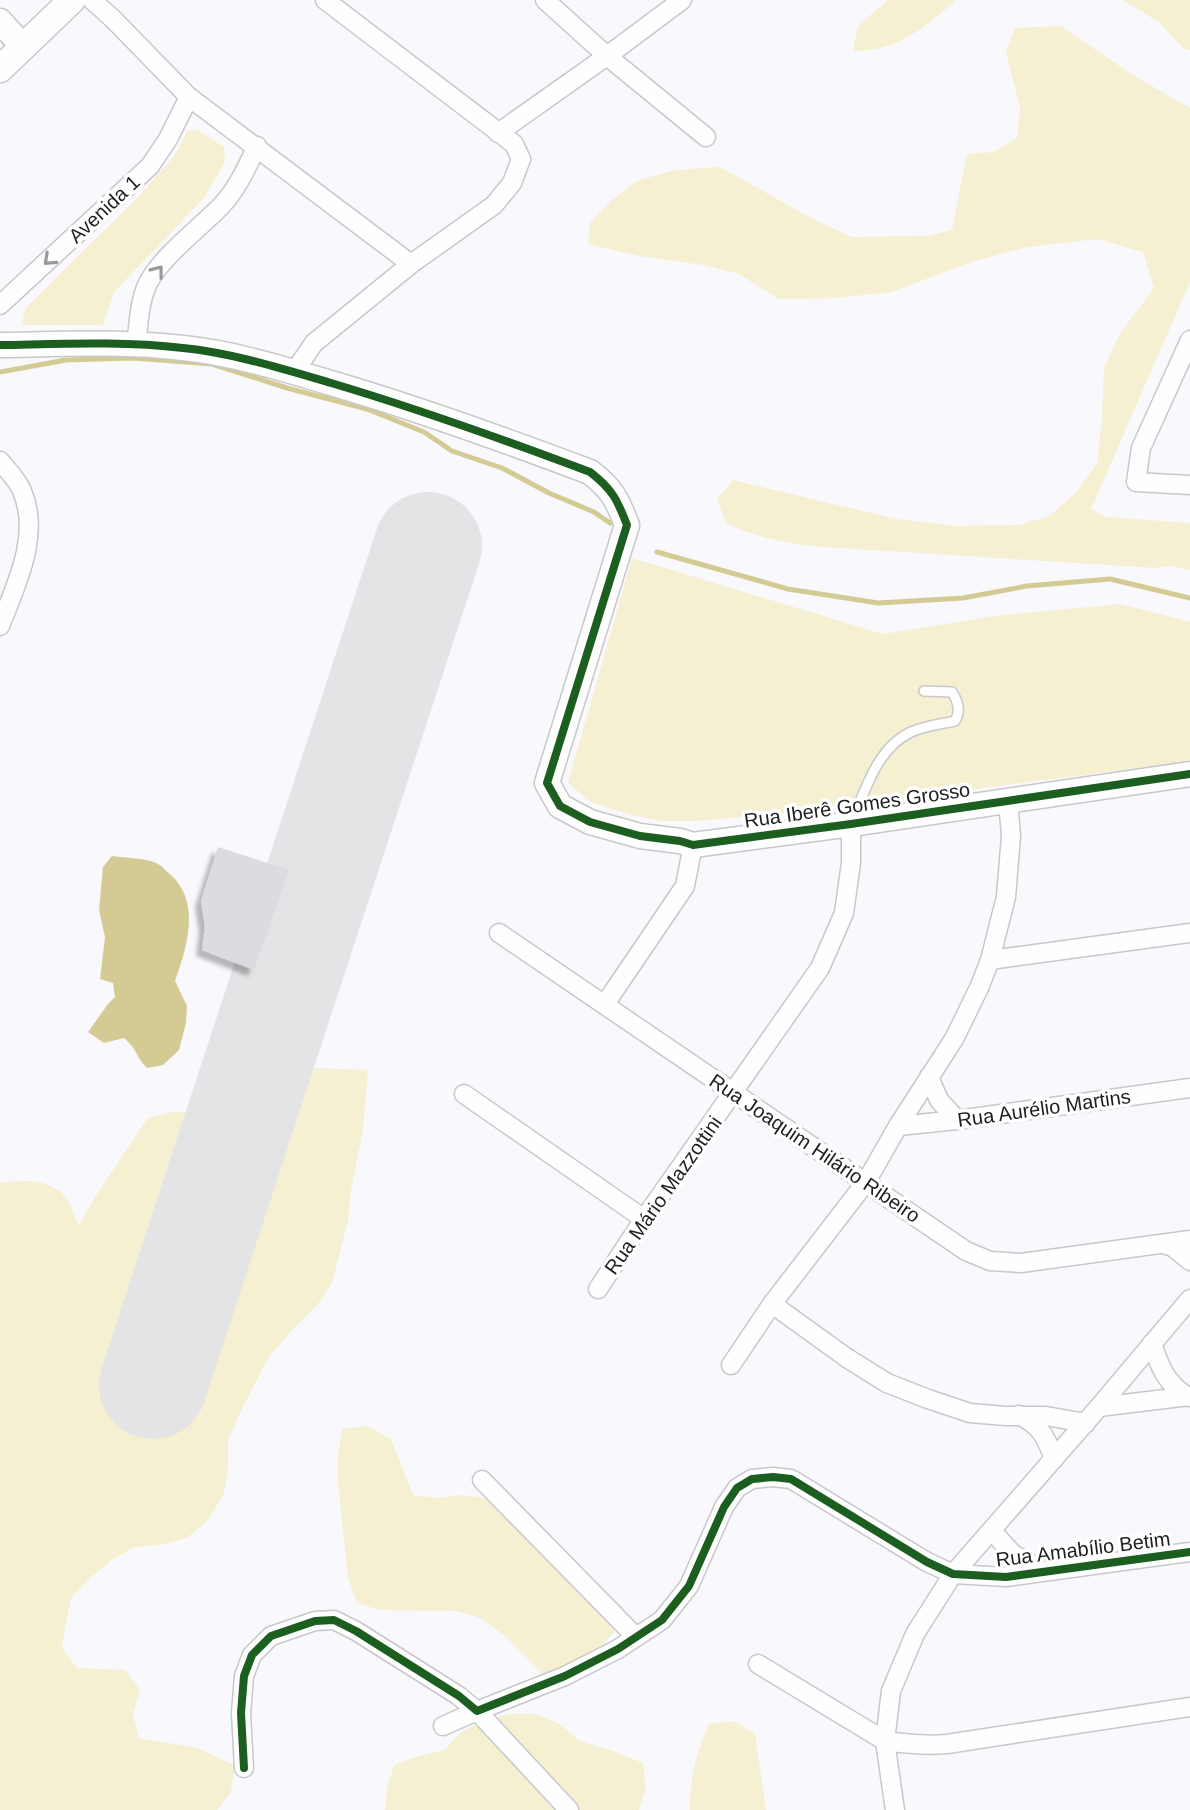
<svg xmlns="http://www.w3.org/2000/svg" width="1190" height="1810" font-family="Arial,sans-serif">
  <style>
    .green { fill: #f5f0d2 }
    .water { fill: #d4cb94 }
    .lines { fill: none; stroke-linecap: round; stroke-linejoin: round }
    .stream { stroke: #d4cb94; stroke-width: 5 }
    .runway { stroke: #e4e3e5; stroke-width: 108 }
    .building { fill: #dcdbdf; filter: url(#shadow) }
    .service-casing { stroke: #c8c8cb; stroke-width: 12 }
    .minor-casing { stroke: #c8c8cb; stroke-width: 21 }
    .tertiary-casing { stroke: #c8c8cb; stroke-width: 27 }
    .secondary-casing { stroke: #c8c8cb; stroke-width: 29 }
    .service { stroke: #fefeff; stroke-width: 9 }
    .minor { stroke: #fefeff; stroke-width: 18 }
    .tertiary { stroke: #fefeff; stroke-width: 24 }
    .secondary { stroke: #fefeff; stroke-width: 26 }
    .cycleway-casing { stroke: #fff; stroke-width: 13 }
    .cycleway { stroke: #1b5e20; stroke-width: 8 }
    .oneway { stroke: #99999c }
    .labels { text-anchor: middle; stroke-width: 7; stroke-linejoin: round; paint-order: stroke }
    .street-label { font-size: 20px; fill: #1e1e22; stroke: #fff }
  </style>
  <defs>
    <filter id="shadow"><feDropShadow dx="-6" dy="6" stdDeviation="2" flood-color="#0004"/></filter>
  </defs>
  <rect width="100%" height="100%" fill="#f9f8fc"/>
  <!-- green -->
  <g class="green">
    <path d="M888,0H956C934,20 909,41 880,48C871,50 862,51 853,51L858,26Z"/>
    <polygon points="1123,0 1190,0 1190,50 1183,48 1160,23"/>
    <path d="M1061,26L1131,74L1190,108V282L1091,509L1106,517L1190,523V570L1170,566L1156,568L822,547C785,543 760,539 726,523L717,499L733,480L896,519L956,526L1019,525L1049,516L1077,492L1097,463L1102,419L1104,367L1121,332L1154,288L1143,252L1097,239L1027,247L971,262L892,292L836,298L778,299L739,274L703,265L639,256L588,244L590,223L612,200L639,180L676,170L720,167L815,220L852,237L928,236L952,230L967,154L994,152L1017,138L1020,107L1006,53L1015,28Z"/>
    <polygon points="198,130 224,147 225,162 204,198 114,292 103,325 22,325 25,309 142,193 175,155 187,131"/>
    <polygon points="632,558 883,634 1001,615 1121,604 1190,622 1190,761 793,813 695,821 660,821 628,814 591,802 568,783"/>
    <path d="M309,1068L368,1070L363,1129L351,1191L348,1221L332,1283L318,1304L290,1332L267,1360L241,1411L228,1441V1467L224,1493L208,1520L187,1538L159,1545L134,1547L113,1559L90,1578L72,1596L66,1622L62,1648L77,1668L125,1670L140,1690L133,1714L139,1738L198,1748L235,1766L231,1792L217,1810H0V1183C26,1180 52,1177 69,1202C73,1209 75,1219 79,1225L93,1200L148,1118L173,1112H198V1138L191,1161L181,1184L174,1211L151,1258L143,1281L133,1305V1330L136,1355L141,1380L164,1387L166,1368L229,1160L240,1137L283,1071Z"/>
    <polygon points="367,1426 391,1439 413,1495 438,1498 464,1495 490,1499 571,1570 623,1607 622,1625 573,1672 544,1675 504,1635 480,1618 457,1611 380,1610 357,1603 348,1578 338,1483 338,1455 342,1429"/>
    <polygon points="510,1714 535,1714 559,1724 580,1741 613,1751 643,1763 646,1788 639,1810 385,1810 387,1788 394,1765 419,1756 444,1750 461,1732 485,1720"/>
    <path d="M734,1721L755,1734L766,1810H690C689,1780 697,1751 709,1724Z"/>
  </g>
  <!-- water -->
  <path class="water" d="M112,856C125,858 145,858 156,863C161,865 166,871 171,875C201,903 187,947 175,981L187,1006L186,1023L179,1050L163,1065L147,1068C136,1057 137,1049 124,1038L104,1043L88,1032L108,1004L115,997L113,983L100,979L105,937L99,910L103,867Z"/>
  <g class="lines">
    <!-- stream -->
    <g class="stream">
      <polyline points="0,372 66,360 133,358 212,364 287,388 367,409 424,432 452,451 502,468 549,493 594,512 610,523"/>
      <polyline points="657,552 788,589 878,603 963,598 1027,586 1110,579 1190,598"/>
    </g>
    <!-- runway -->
    <polyline class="runway" points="153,1385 428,546"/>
  </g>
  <!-- building -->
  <polygon class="building" points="218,847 289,870 254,970 202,950 205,926 201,901"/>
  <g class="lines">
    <!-- service casing -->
    <g class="service-casing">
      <path id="service" d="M852,821C866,789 877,748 911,732C924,726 941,724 955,721C961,711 958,701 952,692L924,691"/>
    </g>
    <!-- minor casing -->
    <g class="minor-casing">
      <g id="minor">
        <polyline points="92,0 113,19 189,97 411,264"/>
        <polyline points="545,0 607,56 706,137"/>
        <polyline points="498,133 607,56 682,0"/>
        <polyline points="0,305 150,166 168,139 189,97"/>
        <polyline points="1190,340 1141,448 1136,482 1190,485"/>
        <path d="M136,344C139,325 139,301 148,283C162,256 200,228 222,205C237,189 247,167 257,146"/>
        <polyline points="294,372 314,343 411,264 494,205 512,183 521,159 514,144 325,0"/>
        <path d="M0,461C7,470 18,480 22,491C41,535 16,585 0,626"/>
        <polyline points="499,933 966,1251 990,1261 1021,1263 1190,1240"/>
        <polyline points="990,960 1190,933"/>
        <polyline points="605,1004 685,886 693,845"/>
        <polyline points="929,1077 939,1100 957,1120"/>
        <polyline points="464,1094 644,1219"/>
        <polyline points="898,1126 957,1120 1190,1088"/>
        <polyline points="1163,1244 1173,1247 1190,1261"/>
        <polyline points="598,1289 644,1219 820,968 844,913 851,863 851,824"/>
        <polyline points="772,1304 847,1358 887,1383 928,1399 970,1413 1006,1416 1046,1416 1086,1423"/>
        <path d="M1152,1343C1159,1365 1167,1386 1189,1397"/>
        <polyline points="731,1365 772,1304 866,1182 898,1126 954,1039 979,988 990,960 1006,897 1011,836 1008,800"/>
        <polyline points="1099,1407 1190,1396"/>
        <path d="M1019,1415C1041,1426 1046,1437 1054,1459"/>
        <polyline points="482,1480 636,1637"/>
        <polyline points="992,1531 1013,1554 1043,1571"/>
        <path d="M758,1664L885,1741C907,1744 926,1746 947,1744L1190,1707"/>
        <polyline points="443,1726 477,1711 569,1810"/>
        <polyline points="244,1768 241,1713 244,1676 252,1655 271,1636 315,1621 334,1620 356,1631 459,1696 477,1711 565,1676 618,1649 662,1620 689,1586 724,1507 737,1488 752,1479 773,1477 791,1479 927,1562 953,1574 1006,1577 1190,1552"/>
        <polyline points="895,1810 885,1741 891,1691 915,1634 953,1574 1099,1407 1190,1299"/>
      </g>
    </g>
    <!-- tertiary casing -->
    <g class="tertiary-casing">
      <g id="tertiary">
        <polyline points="0,21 23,47"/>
        <path d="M0,345C61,344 122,341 183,348C233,353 283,369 331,383C419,409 505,440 590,472C612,489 617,499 627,525L547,783L560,806L590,822L640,836L680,841L693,845L851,824L1190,774"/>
      </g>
    </g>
    <!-- secondary casing -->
    <g class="secondary-casing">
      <polyline id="secondary" points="0,69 72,0"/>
    </g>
    <!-- service -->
    <use href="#service" class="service"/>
    <!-- minor -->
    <use href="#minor" class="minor"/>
    <!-- tertiary -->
    <use href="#tertiary" class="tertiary"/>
    <!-- secondary -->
    <use href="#secondary" class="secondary"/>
    <!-- cycleway casing -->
    <g class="cycleway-casing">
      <g id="cycleway">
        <path d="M0,345C61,344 122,341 183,348C233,353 283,369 331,383C419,409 505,440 590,472C612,489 617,499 627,525L547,783L560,806L590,822L640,836L680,841L693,845L851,824L1190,774"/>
        <polyline points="244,1768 241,1713 244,1676 252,1655 271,1636 315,1621 334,1620 356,1631 459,1696 477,1711 565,1676 618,1649 662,1620 689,1586 724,1507 737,1488 752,1479 773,1477 791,1479 927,1562 953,1574 1006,1577 1190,1552"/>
      </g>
    </g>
    <!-- cycleway -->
    <use href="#cycleway" class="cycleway"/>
  </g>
  <!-- one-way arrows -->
  <defs><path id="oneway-chevron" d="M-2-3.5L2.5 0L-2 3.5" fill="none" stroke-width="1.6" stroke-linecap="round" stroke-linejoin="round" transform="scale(2)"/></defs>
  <g class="oneway">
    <use href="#oneway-chevron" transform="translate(49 260) rotate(137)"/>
    <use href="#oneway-chevron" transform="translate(158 271) rotate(-52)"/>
  </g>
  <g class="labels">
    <!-- street labels -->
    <g class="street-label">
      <text transform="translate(104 209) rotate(-43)" y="7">Avenida 1</text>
      <text transform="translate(857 805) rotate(-8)" y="7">Rua Iberê Gomes Grosso</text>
      <text transform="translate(1044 1108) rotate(-8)" y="7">Rua Aurélio Martins</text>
      <text transform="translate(815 1148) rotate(34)" y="7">Rua Joaquim Hilário Ribeiro</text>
      <text transform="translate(663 1195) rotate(-55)" y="7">Rua Mário Mazzottini</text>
      <text transform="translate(1083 1549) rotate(-7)" y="7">Rua Amabílio Betim</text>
    </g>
  </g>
</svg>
